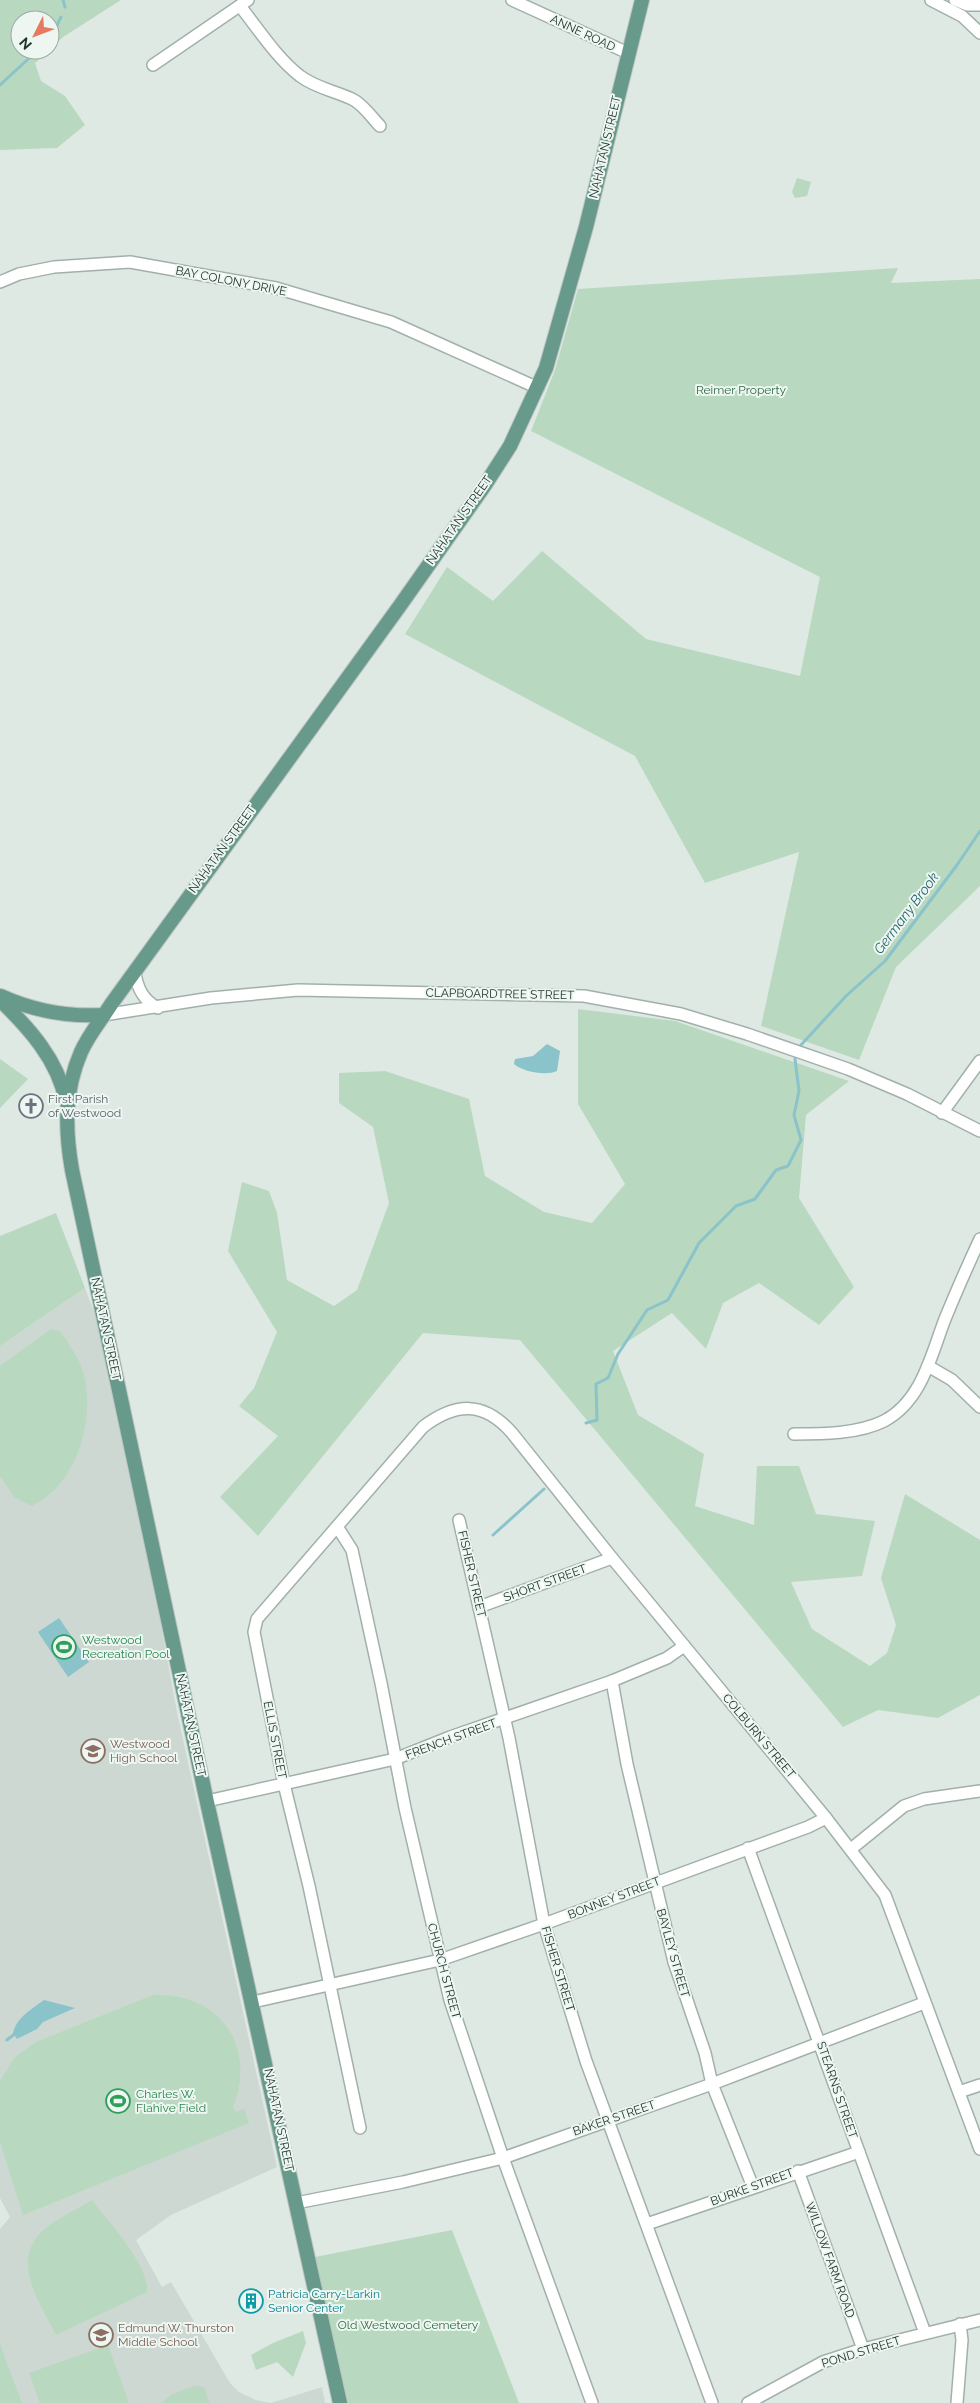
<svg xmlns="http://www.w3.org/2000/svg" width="980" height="2403" font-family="Raleway,sans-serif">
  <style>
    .built { fill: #cdd8d3 }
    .green { fill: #b9d8c0 }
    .water { fill: #8ac3ca }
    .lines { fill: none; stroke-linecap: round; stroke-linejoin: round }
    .stream { stroke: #8ac3ca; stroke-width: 3 }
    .minor-casing { stroke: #a2b0aa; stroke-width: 14 }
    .major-casing { stroke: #bcc3c1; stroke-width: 16 }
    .minor { stroke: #fff; stroke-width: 11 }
    .major { stroke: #679a8b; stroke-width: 14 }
    .labels { text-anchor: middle; stroke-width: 4; stroke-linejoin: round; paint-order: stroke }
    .street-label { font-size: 12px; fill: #213730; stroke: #eef6f2 }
    .park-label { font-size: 12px; fill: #2f6a43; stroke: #eef6f2 }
    .worship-label { font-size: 12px; fill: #5b616d; stroke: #eef6f2; text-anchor: start }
    .leisure-label { font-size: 12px; fill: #27864d; stroke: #eef6f2; text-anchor: start }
    .education-label { font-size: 12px; fill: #785e54; stroke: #eef6f2; text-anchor: start }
    .culture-label { font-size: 12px; fill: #0d838f; stroke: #eef6f2; text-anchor: start }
    .water-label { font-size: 14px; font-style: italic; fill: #21646d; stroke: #eef6f2 }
  </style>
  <rect width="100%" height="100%" fill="#dfe9e4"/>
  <!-- built -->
  <polygon class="built" points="85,1288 97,1320 149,1560 177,1712 277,2167 171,2215 136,2240 162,2287 171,2282 230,2383 239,2392 256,2400 271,2403 322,2387 325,2403 0,2403 0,2229 10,2217 0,2198 0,1346"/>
  <!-- green -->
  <g class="green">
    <polygon points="0,0 121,0 63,37 50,49 50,20 20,20 20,50 49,50 35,63 41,81 65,96 85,125 57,148 0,150"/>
    <polygon points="797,178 811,182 807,196 795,198 792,192"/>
    <polygon points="898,268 891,283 980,279 980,886 896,967 859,1060 761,1026 799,852 705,883 635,756 405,634 447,567 493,601 542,551 646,639 800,676 820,577 531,431 555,370 578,289"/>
    <polygon points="578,1009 675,1021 849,1081 806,1115 799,1198 854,1287 819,1325 759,1283 723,1303 706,1349 672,1313 613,1351 638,1415 704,1454 695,1506 754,1525 757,1466 799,1466 816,1514 875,1521 862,1576 791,1582 812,1629 870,1666 887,1653 896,1625 881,1578 905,1494 980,1540 980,1695 938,1718 878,1710 843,1727 520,1340 423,1333 258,1536 220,1497 278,1436 239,1406 254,1388 277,1332 228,1251 242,1182 269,1191 277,1213 287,1280 334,1306 357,1290 389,1203 373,1127 339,1103 339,1073 385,1071 469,1099 485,1176 544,1212 592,1223 625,1184 578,1104"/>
    <polygon points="0,1059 28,1079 0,1108"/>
    <polygon points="56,1213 85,1288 0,1346 0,1236"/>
    <path d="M51,1329L60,1331C69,1344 80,1359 84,1375C95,1422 77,1484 32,1506L15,1498L0,1476V1366Z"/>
    <path d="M153,1995C220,1992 257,2046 233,2108L236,2112L244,2109L249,2123L23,2215L0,2142V2081L14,2058L36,2042Z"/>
    <path d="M92,2200C108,2221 150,2266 147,2292L56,2335C39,2301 8,2259 46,2228C60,2217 77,2209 92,2200Z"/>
    <polygon points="452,2230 519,2403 348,2403 315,2257"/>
    <polygon points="303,2331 306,2343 293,2377 277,2362 256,2370 251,2355 273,2343"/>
    <polygon points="0,2344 22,2403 0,2403"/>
    <polygon points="108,2345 129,2403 40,2403 29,2373"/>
    <polygon points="194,2386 204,2387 210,2403 162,2403 172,2394"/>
  </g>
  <!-- water -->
  <g class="water">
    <path d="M547,1044L560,1051L557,1071C546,1076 523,1072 514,1064L515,1059L533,1056Z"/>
    <polygon points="59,1618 89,1662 68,1677 38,1632"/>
    <path d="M44,2000L75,2008L43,2022L37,2029L17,2039L13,2033C17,2017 32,2009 44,2000Z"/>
  </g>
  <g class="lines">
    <!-- stream -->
    <g class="stream">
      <polyline points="63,0 65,7"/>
      <polyline points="50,39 61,17"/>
      <polyline points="0,85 38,50"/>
      <polyline points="801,1045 846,996 885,961 957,865 980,831"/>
      <polyline points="586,1423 597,1420 596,1384 608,1378 618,1354 647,1310 668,1300 699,1243 736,1206 755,1199 776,1170 788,1166 801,1140 794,1115 799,1091 795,1059"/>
      <polyline points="493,1535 544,1489"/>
      <polyline points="7,2040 17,2032"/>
    </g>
    <!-- minor casing -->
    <g class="minor-casing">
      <g id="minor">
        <polyline points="512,0 628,53"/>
        <polyline points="931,0 962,16 980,33"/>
        <polyline points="955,0 967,5 980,5"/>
        <path d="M240,6C259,30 276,57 300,76C316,88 335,91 352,99C363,104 372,118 380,126"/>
        <polyline points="153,65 248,0"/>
        <polyline points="0,282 19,274 54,267 130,262 276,288 391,322 538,388"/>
        <path d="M135,972C137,988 143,1000 158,1008"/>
        <polyline points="104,1015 211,998 298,990 584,996 681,1014 747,1034 848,1069 907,1094 980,1131"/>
        <polyline points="942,1113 980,1061"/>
        <polyline points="928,1366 952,1380 980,1407"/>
        <path d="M794,1434C822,1434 858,1434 884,1421C922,1401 931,1355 945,1319C956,1292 968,1265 980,1239"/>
        <polyline points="459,1520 509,1738 544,1924 586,2061 712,2403"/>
        <polyline points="338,1528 352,1550 381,1683 405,1808 450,2000 503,2158 592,2403"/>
        <polyline points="479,1607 612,1558"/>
        <polyline points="612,1681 627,1764 674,1962 705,2053 712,2084 753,2187"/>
        <polyline points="207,1801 395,1759 450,1737 612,1681 667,1658 684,1646"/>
        <polyline points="748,1848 925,2333"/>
        <polyline points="851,1849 904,1806 924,1799 980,1791"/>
        <polyline points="253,2002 440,1960 544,1924 808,1827 826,1818"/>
        <polyline points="959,2092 980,2085"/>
        <path d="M360,2128L309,1886L284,1784L254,1632L257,1619L423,1427C456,1402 484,1401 512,1433L612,1558L826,1818L885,1895L980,2149"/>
        <polyline points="798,2171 863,2349"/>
        <polyline points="296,2203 403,2182 503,2158 712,2084 924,2003"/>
        <polyline points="647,2224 859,2152"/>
        <polyline points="748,2403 823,2362 863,2349 980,2320"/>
        <polyline points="957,2403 962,2340 960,2324"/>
      </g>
    </g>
    <!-- major casing -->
    <g class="major-casing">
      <g id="major">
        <path d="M1,996C34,1011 68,1017 104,1015"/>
        <path d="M0,1000C29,1028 58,1060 66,1101"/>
        <path d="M340,2403L205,1793L72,1170C65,1130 64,1091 81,1052C89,1034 102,1019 112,1003L399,607L485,485L510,446L546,368L586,227L642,0"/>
      </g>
    </g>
    <!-- minor -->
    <use href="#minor" class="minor"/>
    <!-- major -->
    <use href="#major" class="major"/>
  </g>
  <!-- icons -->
  <defs>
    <g id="church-ring" transform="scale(1.25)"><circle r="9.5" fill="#eef6f2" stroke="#6b7280" stroke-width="1.5"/><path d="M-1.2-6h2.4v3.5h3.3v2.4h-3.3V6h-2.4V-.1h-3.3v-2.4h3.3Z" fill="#6b7280"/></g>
    <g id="stadium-ring" transform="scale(1.25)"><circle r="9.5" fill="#eef6f2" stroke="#2e9e5b" stroke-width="1.5"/><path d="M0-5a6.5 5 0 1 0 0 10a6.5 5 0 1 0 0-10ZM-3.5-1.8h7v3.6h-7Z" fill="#2e9e5b"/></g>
    <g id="school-ring" transform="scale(1.25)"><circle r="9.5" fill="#eef6f2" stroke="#8d6e63" stroke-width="1.5"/><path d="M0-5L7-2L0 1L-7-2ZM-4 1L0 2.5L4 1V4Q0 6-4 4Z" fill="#8d6e63"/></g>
    <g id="building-ring" transform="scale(1.25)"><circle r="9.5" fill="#eef6f2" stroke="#0f9aa8" stroke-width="1.5"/><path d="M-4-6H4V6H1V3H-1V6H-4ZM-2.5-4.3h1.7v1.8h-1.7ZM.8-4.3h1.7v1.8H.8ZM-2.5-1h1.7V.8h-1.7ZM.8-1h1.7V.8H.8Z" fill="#0f9aa8"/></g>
  </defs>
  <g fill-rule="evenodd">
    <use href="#church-ring" x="31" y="1106"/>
    <use href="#stadium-ring" x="64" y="1647"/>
    <use href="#school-ring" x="93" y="1751"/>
    <use href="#stadium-ring" x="118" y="2101"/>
    <use href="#building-ring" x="251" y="2301"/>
    <use href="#school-ring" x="101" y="2335"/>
  </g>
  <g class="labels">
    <!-- street labels -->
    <g class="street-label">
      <text transform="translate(583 33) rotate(25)" y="4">ANNE ROAD</text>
      <text transform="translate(605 147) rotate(-77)" y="4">NAHATAN STREET</text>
      <text transform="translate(231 281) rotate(11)" y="4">BAY COLONY DRIVE</text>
      <text transform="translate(459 520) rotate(-55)" y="4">NAHATAN STREET</text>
      <text transform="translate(222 849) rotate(-54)" y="4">NAHATAN STREET</text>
      <text transform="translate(500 994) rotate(1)" y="4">CLAPBOARDTREE STREET</text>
      <text transform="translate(106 1329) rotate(78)" y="4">NAHATAN STREET</text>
      <text transform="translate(472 1574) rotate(77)" y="4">FISHER STREET</text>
      <text transform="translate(545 1583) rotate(-20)" y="4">SHORT STREET</text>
      <text transform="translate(191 1725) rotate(78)" y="4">NAHATAN STREET</text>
      <text transform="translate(759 1736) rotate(50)" y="4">COLBURN STREET</text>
      <text transform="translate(451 1739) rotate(-20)" y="4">FRENCH STREET</text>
      <text transform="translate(275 1740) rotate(79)" y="4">ELLIS STREET</text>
      <text transform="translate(614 1898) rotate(-21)" y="4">BONNEY STREET</text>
      <text transform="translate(673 1953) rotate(74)" y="4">BAYLEY STREET</text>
      <text transform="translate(558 1969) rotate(73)" y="4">FISHER STREET</text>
      <text transform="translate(444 1971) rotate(75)" y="4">CHURCH STREET</text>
      <text transform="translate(837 2090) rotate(71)" y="4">STEARNS STREET</text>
      <text transform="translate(614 2118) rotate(-19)" y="4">BAKER STREET</text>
      <text transform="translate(279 2120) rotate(78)" y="4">NAHATAN STREET</text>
      <text transform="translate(752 2187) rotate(-20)" y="4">BURKE STREET</text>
      <text transform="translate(830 2260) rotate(70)" y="4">WILLOW FARM ROAD</text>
      <text transform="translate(861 2352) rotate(-17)" y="4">POND STREET</text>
    </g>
    <!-- park labels -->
    <g class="park-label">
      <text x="741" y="394">Reimer Property</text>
      <text x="408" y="2329">Old Westwood Cemetery</text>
    </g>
    <!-- worship labels -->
    <g class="worship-label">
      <text x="48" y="1103">First Parish<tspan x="48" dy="14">of Westwood</tspan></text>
    </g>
    <!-- leisure labels -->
    <g class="leisure-label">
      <text x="82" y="1644">Westwood<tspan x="82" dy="14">Recreation Pool</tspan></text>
      <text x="136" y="2098">Charles W.<tspan x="136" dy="14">Flahive Field</tspan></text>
    </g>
    <!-- education labels -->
    <g class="education-label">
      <text x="110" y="1748">Westwood<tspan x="110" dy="14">High School</tspan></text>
      <text x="118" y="2332">Edmund W. Thurston<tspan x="118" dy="14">Middle School</tspan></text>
    </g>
    <!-- culture labels -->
    <g class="culture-label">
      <text x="268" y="2298">Patricia Carry-Larkin<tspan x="268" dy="14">Senior Center</tspan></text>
    </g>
    <!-- water labels -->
    <g class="water-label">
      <text transform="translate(906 913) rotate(-53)" y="5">Germany Brook</text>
    </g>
  </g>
  <!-- north arrow -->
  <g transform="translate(35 35) rotate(228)"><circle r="24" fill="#eef6f2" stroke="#9caaa4"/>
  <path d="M0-4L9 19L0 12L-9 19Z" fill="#e57a60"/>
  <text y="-8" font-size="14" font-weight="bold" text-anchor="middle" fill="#213730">N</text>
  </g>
</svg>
